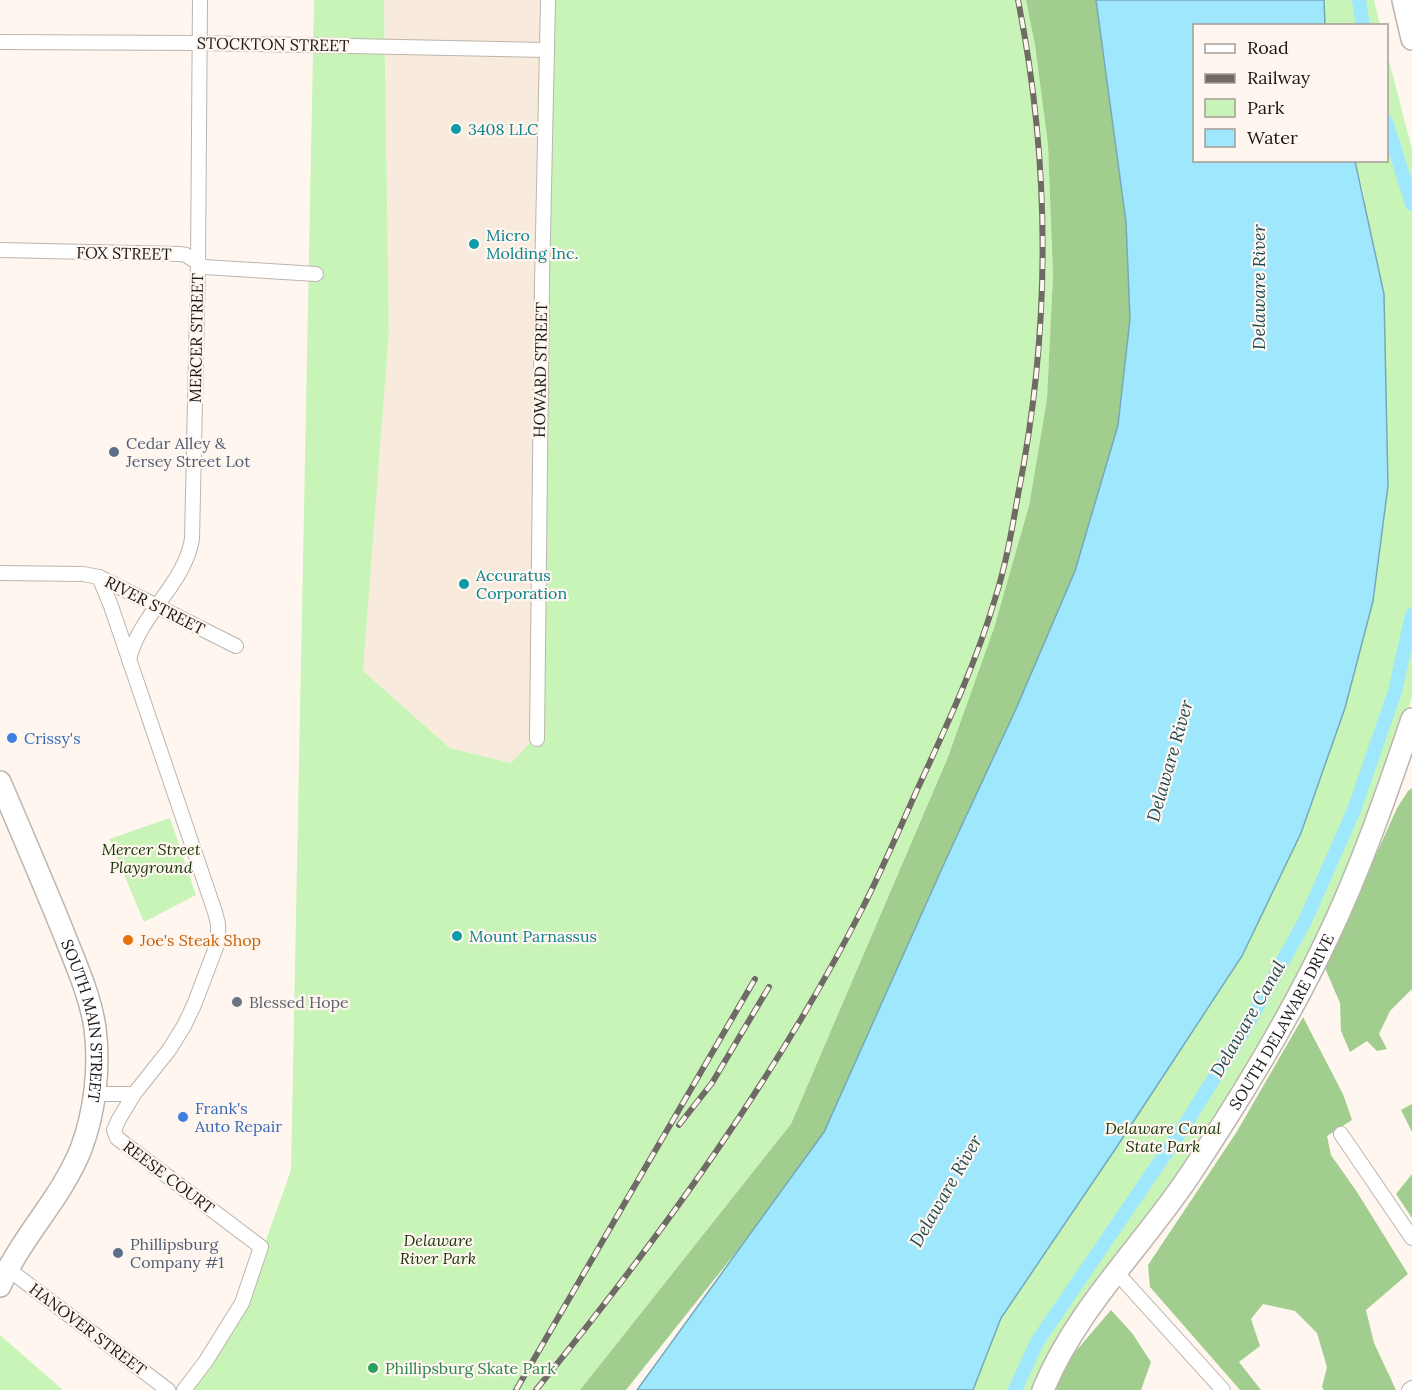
<svg xmlns="http://www.w3.org/2000/svg" width="1412" height="1390" font-family="Lora,serif">
  <style>
    .built { fill: #f8ebdd }
    .green { fill: #c9f4b8 }
    .forest { fill: #a1ce8f }
    .water { fill: #9ee7fd; stroke: #76a8b7; stroke-width: 1.5 }
    .lines { fill: none; stroke-linecap: round; stroke-linejoin: round }
    .canal { stroke: #9ee7fd; stroke-width: 14 }
    .minor-casing { stroke: #bcb5ad; stroke-width: 16 }
    .primary-casing { stroke: #bcb5ad; stroke-width: 24 }
    .trunk-casing { stroke: #bcb5ad; stroke-width: 24 }
    .minor { stroke: #fff; stroke-width: 14 }
    .primary { stroke: #fff; stroke-width: 21 }
    .trunk { stroke: #fff; stroke-width: 21 }
    .rail-casing { stroke: #6f6a66; stroke-width: 6 }
    .rail { stroke: #fff7ef; stroke-width: 4; stroke-dasharray: 11; stroke-linecap: butt }
    .culture-dot { fill: #0f9aa8; stroke: #fff7ef; stroke-width: 2 }
    .service-dot { fill: #5c6f8a; stroke: #fff7ef; stroke-width: 2 }
    .shop-dot { fill: #3f7fe0; stroke: #fff7ef; stroke-width: 2 }
    .food-dot { fill: #e8710a; stroke: #fff7ef; stroke-width: 2 }
    .worship-dot { fill: #6b7280; stroke: #fff7ef; stroke-width: 2 }
    .leisure-dot { fill: #2e9e5b; stroke: #fff7ef; stroke-width: 2 }
    .labels { text-anchor: middle; stroke-width: 4.5; stroke-linejoin: round; paint-order: stroke }
    .street-label { font-size: 16px; fill: #191614; stroke: #fff7ef }
    .culture-label { font-size: 16px; fill: #0d838f; stroke: #fff7ef; text-anchor: start }
    .service-label { font-size: 16px; fill: #4e5e75; stroke: #fff7ef; text-anchor: start }
    .shop-label { font-size: 16px; fill: #366cbe; stroke: #fff7ef; text-anchor: start }
    .park-label { font-size: 16px; font-style: italic; fill: #163307; stroke: #fff7ef }
    .food-label { font-size: 16px; fill: #c56008; stroke: #fff7ef; text-anchor: start }
    .worship-label { font-size: 16px; fill: #5b616d; stroke: #fff7ef; text-anchor: start }
    .leisure-label { font-size: 16px; fill: #27864d; stroke: #fff7ef; text-anchor: start }
    .water-label { font-size: 18px; font-style: italic; fill: #204b57; stroke: #fff7ef }
  </style>
  <rect width="100%" height="100%" fill="#fff7ef"/>
  <!-- built -->
  <polygon class="built" points="384,0 550,0 543,730 511,763 450,748 363,671 389,332"/>
  <!-- green -->
  <g class="green">
    <polygon points="314,0 384,0 389,332 363,671 450,748 511,763 543,729 550,0 1026,0 1035,45 1048,145 1053,275 1047,399 1029,506 994,628 948,757 791,1124 580,1390 181,1390 246,1296 291,1170"/>
    <polygon points="1324,0 1374,0 1380,25 1325,25"/>
    <polygon points="1387,53 1412,149 1412,696 1409,707 1345,878 1304,965 1265,1037 1187,1161 1144,1225 1073,1317 1045,1360 1033,1390 973,1390 1001,1318 1116,1148 1242,956 1301,833 1345,708 1373,601 1388,486 1364,195 1355,161 1386,160"/>
    <polygon points="170,818 196,895 144,922 109,839"/>
    <polygon points="0,1335 63,1390 0,1390"/>
  </g>
  <!-- forest -->
  <g class="forest">
    <polygon points="1026,0 1096,0 1126,222 1130,319 1118,425 1075,571 1016,709 867,1088 626,1390 580,1390 791,1124 948,757 994,628 1029,506 1047,399 1053,275 1048,145 1035,45"/>
    <polygon points="1412,788 1412,989 1390,1011 1379,1034 1387,1049 1377,1051 1367,1041 1350,1052 1341,1031 1340,1003 1325,968 1397,808 1408,791"/>
    <polygon points="1303,1017 1343,1094 1352,1120 1327,1136 1331,1155 1357,1192 1408,1274 1366,1310 1374,1343 1396,1390 1324,1390 1322,1387 1327,1367 1317,1333 1295,1311 1263,1304 1251,1319 1260,1346 1239,1362 1261,1390 1240,1390 1150,1287 1148,1265 1236,1133"/>
    <polygon points="1412,1104 1412,1132 1401,1110"/>
    <polygon points="1412,1174 1412,1218 1396,1194"/>
    <polygon points="1111,1310 1132,1333 1151,1362 1141,1390 1056,1390 1064,1365"/>
  </g>
  <!-- water -->
  <polygon class="water" points="1096,0 1324,0 1325,25 1194,26 1194,160 1355,161 1384,294 1388,486 1373,601 1345,708 1301,833 1242,956 1116,1148 1001,1318 973,1390 637,1390 824,1132 948,855 1016,709 1075,571 1118,425 1130,319 1126,222"/>
  <g class="lines">
    <!-- canal -->
    <g class="canal">
      <polyline points="1359,0 1363,26"/>
      <polyline points="1386,121 1412,204"/>
      <polyline points="1015,1390 1037,1342 1183,1128 1246,1027 1305,921 1354,810 1395,691 1412,615"/>
    </g>
    <!-- minor casing -->
    <g class="minor-casing">
      <g id="minor">
        <polyline points="0,42 199,43 547,50"/>
        <polyline points="0,250 180,254 186,255 204,267 316,274"/>
        <polyline points="0,573 83,574 99,577 236,646"/>
        <polyline points="99,577 111,606 215,912 218,924 218,942 194,1005 184,1026 169,1050 134,1094 119,1119 114,1130 117,1138 261,1247 242,1303 206,1361 184,1390"/>
        <path d="M129,660C138,616 185,584 192,539L198,265L200,0"/>
        <polyline points="537,739 542,282 548,0"/>
        <polyline points="95,1094 134,1094"/>
        <polyline points="1341,1134 1412,1238"/>
        <polyline points="8,1269 168,1390"/>
        <polyline points="1117,1273 1223,1390"/>
        <polyline points="1409,1390 1412,1388"/>
      </g>
    </g>
    <!-- primary casing -->
    <g class="primary-casing">
      <g id="primary">
        <path id="s1" d="M0,782C21,831 42,880 62,929C74,960 90,994 95,1028C100,1067 95,1112 81,1149C61,1199 21,1237 0,1286"/>
      </g>
    </g>
    <!-- trunk casing -->
    <g class="trunk-casing">
      <g id="trunk">
        <polyline points="1403,0 1412,39"/>
        <path id="s2" d="M1043,1390C1077,1307 1145,1244 1193,1170C1242,1096 1289,1019 1327,939C1361,868 1387,793 1412,719"/>
      </g>
    </g>
    <!-- minor -->
    <use href="#minor" class="minor"/>
    <!-- primary -->
    <use href="#primary" class="primary"/>
    <!-- trunk -->
    <use href="#trunk" class="trunk"/>
    <!-- rail casing -->
    <g class="rail-casing">
      <g id="rail">
        <polyline points="679,1125 712,1083 769,987"/>
        <polyline points="516,1390 755,979"/>
        <path d="M536,1390C658,1240 774,1081 862,909C882,870 899,830 917,790C946,727 975,666 995,599C1006,565 1012,529 1018,495C1051,329 1051,166 1018,0"/>
      </g>
    </g>
    <!-- rail -->
    <use href="#rail" class="rail"/>
  </g>
  <!-- markers -->
  <g class="culture-dot">
    <circle cx="456" cy="129" r="6"/>
    <circle cx="474" cy="244" r="6"/>
    <circle cx="464" cy="584" r="6"/>
    <circle cx="457" cy="936" r="6"/>
  </g>
  <g class="service-dot">
    <circle cx="114" cy="452" r="6"/>
    <circle cx="118" cy="1253" r="6"/>
  </g>
  <g class="shop-dot">
    <circle cx="12" cy="738" r="6"/>
    <circle cx="183" cy="1117" r="6"/>
  </g>
  <circle class="food-dot" cx="128" cy="940" r="6"/>
  <circle class="worship-dot" cx="237" cy="1002" r="6"/>
  <circle class="leisure-dot" cx="373" cy="1368" r="6"/>
  <g class="labels">
    <!-- street labels -->
    <g class="street-label">
      <text transform="translate(273 44) rotate(1)" y="6">STOCKTON STREET</text>
      <text transform="translate(124 253) rotate(1)" y="6">FOX STREET</text>
      <text transform="translate(196 338) rotate(-89)" y="6">MERCER STREET</text>
      <text transform="translate(540 370) rotate(-89)" y="6">HOWARD STREET</text>
      <text transform="translate(155 605) rotate(27)" y="6">RIVER STREET</text>
      <text dy="6" stroke="none"><textPath href="#s1" startOffset="255">SOUTH MAIN STREET</textPath></text>
      <text dy="6" stroke="none"><textPath href="#s2" startOffset="440">SOUTH DELAWARE DRIVE</textPath></text>
      <text transform="translate(169 1177) rotate(37)" y="6">REESE COURT</text>
      <text transform="translate(88 1329) rotate(37)" y="6">HANOVER STREET</text>
    </g>
    <!-- culture labels -->
    <g class="culture-label">
      <text x="468" y="135">3408 LLC</text>
      <text x="486" y="241">Micro<tspan x="486" dy="18">Molding Inc.</tspan></text>
      <text x="476" y="581">Accuratus<tspan x="476" dy="18">Corporation</tspan></text>
      <text x="469" y="942">Mount Parnassus</text>
    </g>
    <!-- service labels -->
    <g class="service-label">
      <text x="126" y="449">Cedar Alley &amp;<tspan x="126" dy="18">Jersey Street Lot</tspan></text>
      <text x="130" y="1250">Phillipsburg<tspan x="130" dy="18">Company #1</tspan></text>
    </g>
    <!-- shop labels -->
    <g class="shop-label">
      <text x="24" y="744">Crissy's</text>
      <text x="195" y="1114">Frank's<tspan x="195" dy="18">Auto Repair</tspan></text>
    </g>
    <!-- park labels -->
    <g class="park-label">
      <text x="151" y="855">Mercer Street<tspan x="151" dy="18">Playground</tspan></text>
      <text x="1163" y="1134">Delaware Canal<tspan x="1163" dy="18">State Park</tspan></text>
      <text x="438" y="1246">Delaware<tspan x="438" dy="18">River Park</tspan></text>
    </g>
    <!-- food labels -->
    <g class="food-label">
      <text x="140" y="946">Joe's Steak Shop</text>
    </g>
    <!-- worship labels -->
    <g class="worship-label">
      <text x="249" y="1008">Blessed Hope</text>
    </g>
    <!-- leisure labels -->
    <g class="leisure-label">
      <text x="385" y="1374">Phillipsburg Skate Park</text>
    </g>
    <!-- water labels -->
    <g class="water-label">
      <text transform="translate(1259 287) rotate(-90)" y="6">Delaware River</text>
      <text transform="translate(1170 761) rotate(-74)" y="6">Delaware River</text>
      <text transform="translate(1248 1019) rotate(-60)" y="6">Delaware Canal</text>
      <text transform="translate(946 1191) rotate(-60)" y="6">Delaware River</text>
    </g>
  </g>
  <!-- legend -->
  <rect x="1193" y="24" width="195" height="138" fill="#fff7ef" stroke="#a39d97" stroke-width="1.5"/>
  <rect x="1205" y="44" width="30" height="9" fill="#ffffff" stroke="#a39d97" stroke-width="1.5"/>
  <text x="1247" y="54" font-size="18" fill="#191614">Road</text>
  <rect x="1205" y="74" width="30" height="9" fill="#6f6a66" stroke="#a39d97" stroke-width="1.5"/>
  <text x="1247" y="84" font-size="18" fill="#191614">Railway</text>
  <rect x="1205" y="99" width="30" height="18" fill="#c9f4b8" stroke="#a39d97" stroke-width="1.5"/>
  <text x="1247" y="114" font-size="18" fill="#191614">Park</text>
  <rect x="1205" y="129" width="30" height="18" fill="#9ee7fd" stroke="#a39d97" stroke-width="1.5"/>
  <text x="1247" y="144" font-size="18" fill="#191614">Water</text>
</svg>
